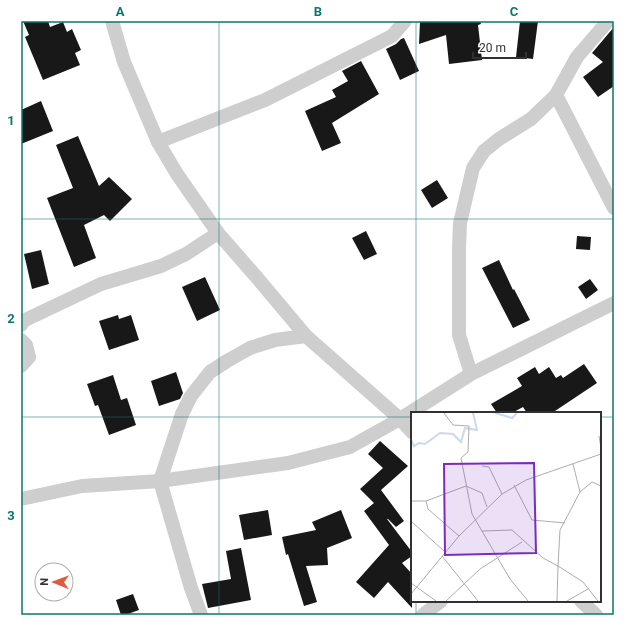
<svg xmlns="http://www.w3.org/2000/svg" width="635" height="636" font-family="Roboto,sans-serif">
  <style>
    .building { fill: #181818 }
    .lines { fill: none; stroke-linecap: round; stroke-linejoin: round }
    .minor { stroke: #cecece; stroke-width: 14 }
    .grid { fill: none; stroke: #0f766e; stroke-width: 1; stroke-opacity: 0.55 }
    .inset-river { fill: none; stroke: #cdd8ec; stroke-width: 2 }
    .inset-road { fill: none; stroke: #adadad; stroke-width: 1 }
    .view { fill: #7b2cbf; fill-opacity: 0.15; stroke: #7b2cbf; stroke-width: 2 }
    .inset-edge { fill: none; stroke: #313131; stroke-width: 2 }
    .neatline { fill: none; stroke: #0f766e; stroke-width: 1.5 }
    .grid-label { font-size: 13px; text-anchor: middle; font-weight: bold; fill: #0f766e }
  </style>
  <rect width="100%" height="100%" fill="#fff"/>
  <!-- building -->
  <g class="building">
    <polygon points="23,21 48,21 50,27 63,22 67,32 72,29 81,50 75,53 80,65 43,80 25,37 29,35"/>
    <polygon points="420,21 480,21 481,24 478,25 482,60 449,64 446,35 419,44"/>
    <polygon points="520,21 538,21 533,59 516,57"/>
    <polygon points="614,27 614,86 598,97 583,77 603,62 592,53"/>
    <polygon points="404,38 419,71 400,80 386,49 396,44 401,39"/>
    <polygon points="361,61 379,94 332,123 341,143 322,151 305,111 336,97 332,90 348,81 342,71"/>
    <polygon points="41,101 53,131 21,144 21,110"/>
    <polygon points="78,136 99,186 109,177 132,199 110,221 104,215 84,225 96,258 74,267 47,198 73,188 56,145"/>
    <polygon points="437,180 448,198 432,208 421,190"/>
    <polygon points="366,231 377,254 364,260 352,238"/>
    <polygon points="577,236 591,237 590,250 576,249"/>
    <polygon points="41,250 49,284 32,289 24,254"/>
    <polygon points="499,260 513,290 514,289 530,320 513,328 482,268"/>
    <polygon points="205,277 220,310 197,321 182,287"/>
    <polygon points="590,279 598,290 586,299 578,287"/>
    <polygon points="118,315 119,319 131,315 139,340 109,350 99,321"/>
    <polygon points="584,364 597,383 552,413 527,413 523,407 512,413 497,413 491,404 522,386 517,378 535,367 539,374 549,367 556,378 561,375 563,378"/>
    <polygon points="176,372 183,393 180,399 159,406 151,381"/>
    <polygon points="113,375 121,400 127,398 136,425 109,435 98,405 95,406 87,384"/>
    <polygon points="380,441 408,466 381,490 404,521 396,527 388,519 387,519 412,552 412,556 402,563 412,574 412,608 388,582 374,598 356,582 389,545 364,511 374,503 360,489 383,468 368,454"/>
    <polygon points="268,510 272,535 244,540 239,515"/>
    <polygon points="341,510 352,538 327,548 328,565 306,566 317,602 304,606 288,554 286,555 282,537 316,530 312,522"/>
    <polygon points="241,548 251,600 208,608 202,584 231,579 226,551"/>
    <polygon points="133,594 139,610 125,615 121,615 116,600"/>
  </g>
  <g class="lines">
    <!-- minor -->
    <g class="minor">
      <polyline points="112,21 124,62 158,142 177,174 218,233 259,280 306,336 400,419 412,432"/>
      <polyline points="556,95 614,208"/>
      <polyline points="158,142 265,100 392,36 405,21"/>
      <polyline points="21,325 23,321 101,284 161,266 186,254 218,233"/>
      <polyline points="21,340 26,345 29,357 21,366"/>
      <polyline points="471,374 459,335 459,249 460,223 473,168 484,151 499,139 531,119 556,95 577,57 608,21"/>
      <polyline points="21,499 82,486 160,481 288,463 350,447 400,419 471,374 614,303"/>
      <polyline points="581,601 596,615"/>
      <polyline points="201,615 191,588 160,481 182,414 191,396 210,372 227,361 250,348 275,340 306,336"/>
      <polyline points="423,615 441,601"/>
    </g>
  </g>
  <!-- grid -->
  <path class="grid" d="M219,21V615M416,21V413M21,219H614M21,417H412M600,417H614M416,601V615"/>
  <!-- overview -->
  <g transform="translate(411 412)">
    <rect width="190" height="190" fill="#fff"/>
    <path class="inset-river" d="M84,1L101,6L106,1M0,28L3,34L8,31L14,32L29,21L42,22L50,30L54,16L66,18L62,1"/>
    <path class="inset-road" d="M33,1L42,13L58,14L57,40L50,46L61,102L99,167L117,189M188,24L190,36M162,52L169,80M71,54L78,55L91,82M103,73L121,108L154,111M0,89H15L55,74L71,81L76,95M15,89L17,97L48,124M0,109L34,140M71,119L101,118L132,146L147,154L146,189M31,144L67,189M0,171L25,189M0,182L48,124L91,82L115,68L190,42M35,189L69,157L111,130M156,189L177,177M187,189L172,170L147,154L149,118L169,80L181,70L190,74"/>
    <path class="view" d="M123,51L125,141L34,143L33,52Z"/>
    <rect width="190" height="190" class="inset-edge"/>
  </g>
  <!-- border -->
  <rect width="635" height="636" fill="none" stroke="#ffffff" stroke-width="44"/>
  <!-- north arrow -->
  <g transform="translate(54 582) rotate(271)"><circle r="19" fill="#ffffff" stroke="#adadad"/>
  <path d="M0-3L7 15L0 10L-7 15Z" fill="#e15c3a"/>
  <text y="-6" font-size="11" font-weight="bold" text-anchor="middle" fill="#313131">N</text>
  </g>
  <!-- scale -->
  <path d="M473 52v6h53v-6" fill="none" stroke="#313131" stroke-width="2"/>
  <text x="479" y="52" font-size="12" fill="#313131" stroke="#ffffff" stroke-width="3" paint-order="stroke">20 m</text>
  <rect x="22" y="22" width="591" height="592" class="neatline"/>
  <g class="grid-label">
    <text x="120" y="16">A</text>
    <text x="318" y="16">B</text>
    <text x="514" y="16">C</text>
    <text x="11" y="125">1</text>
    <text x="11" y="323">2</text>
    <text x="11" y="520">3</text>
  </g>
</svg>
